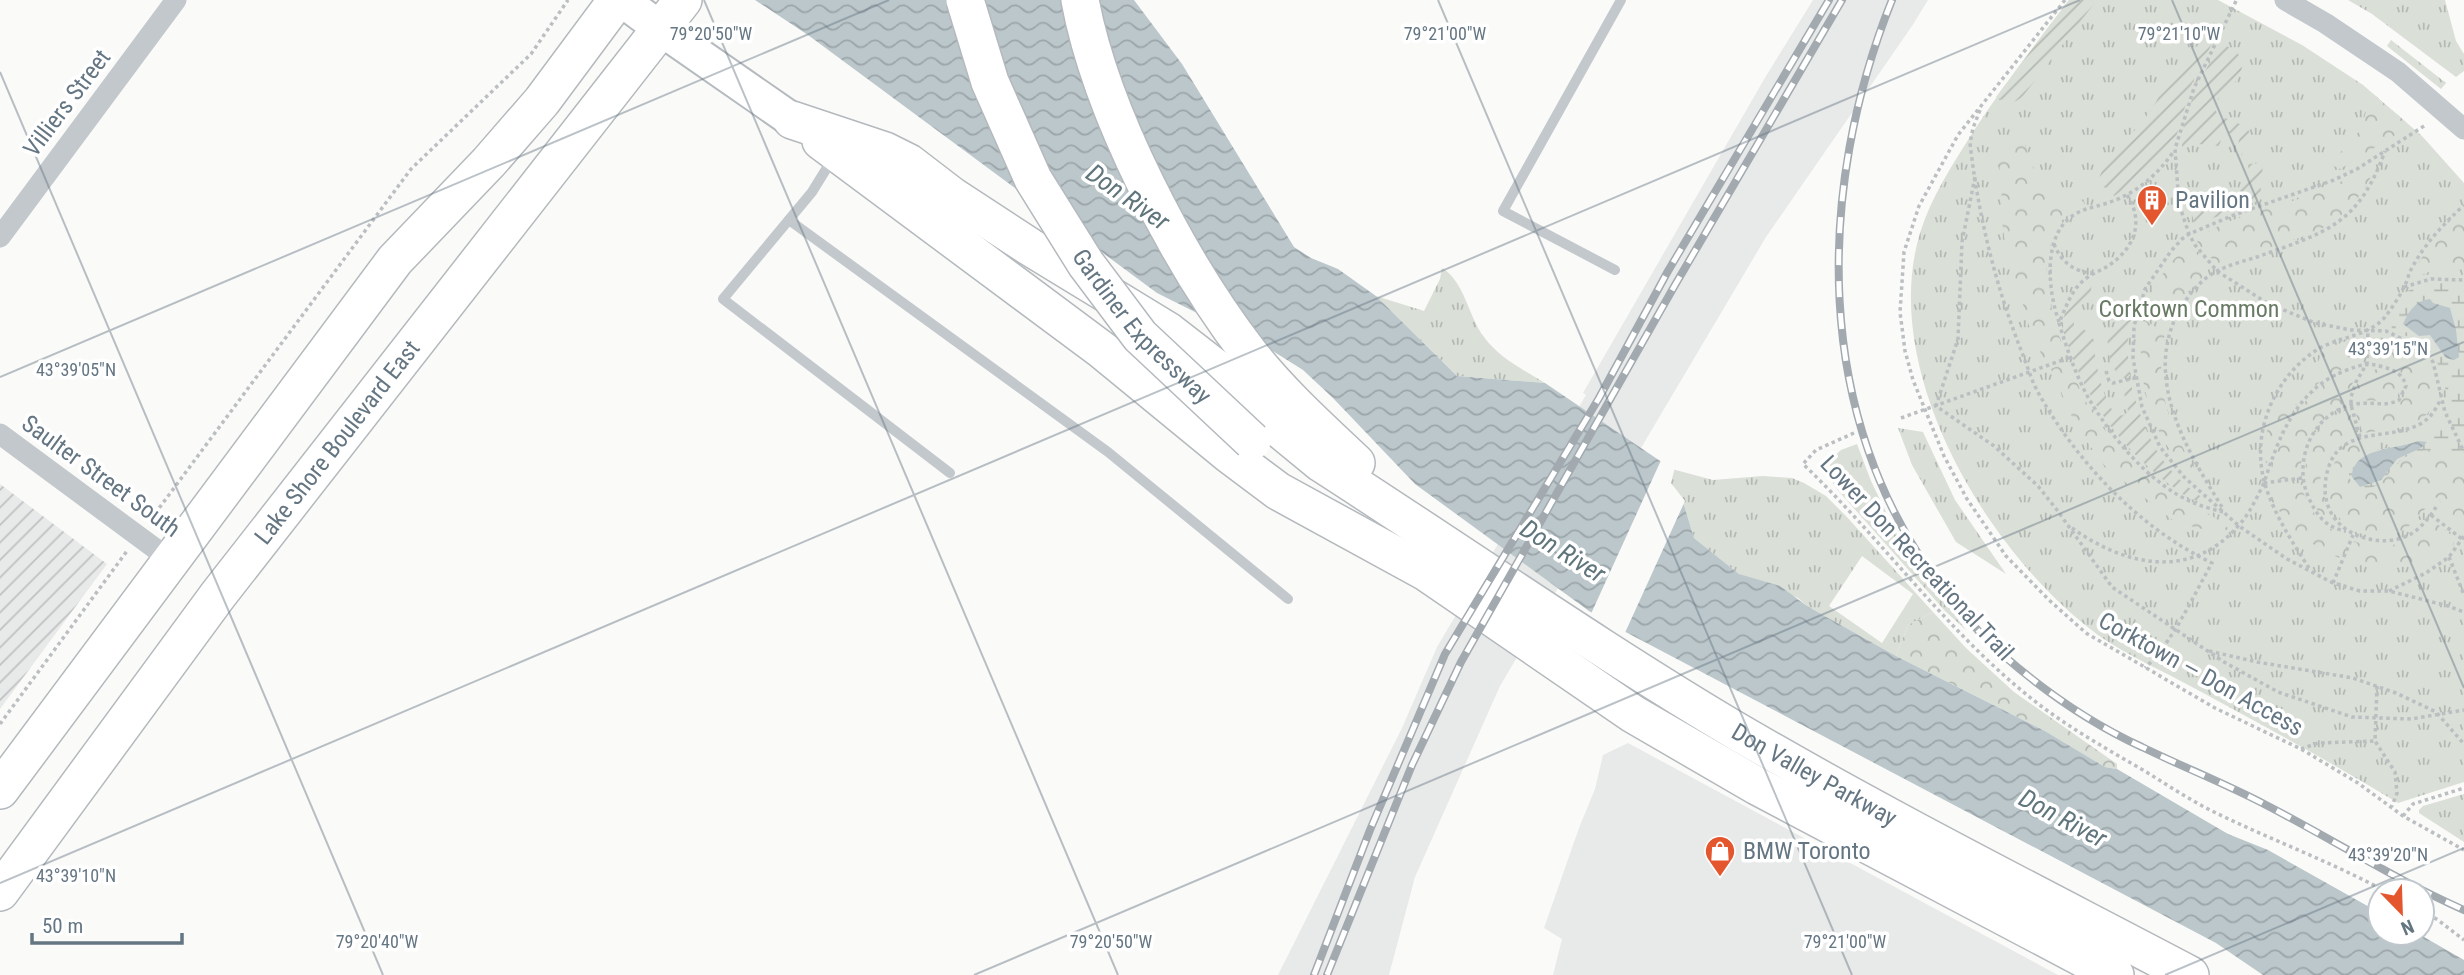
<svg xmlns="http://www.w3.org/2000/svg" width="2464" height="975" font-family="'Roboto Condensed',sans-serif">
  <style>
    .built { fill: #e8e9e9 }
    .industrial { fill: url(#industrial-furrows) }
    .grass { fill: url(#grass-tufts); fill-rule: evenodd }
    .forest { fill: url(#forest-crowns) }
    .wetland { fill: url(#wetland-marsh) }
    .garden { fill: url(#garden-furrows) }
    .water { fill: url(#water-waves) }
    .pier { fill: #fafaf8 }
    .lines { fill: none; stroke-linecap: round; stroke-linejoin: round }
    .primary-casing { stroke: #b5babe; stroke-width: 37 }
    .highway-casing { stroke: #b4b9bd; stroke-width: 40 }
    .path { stroke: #bbbfc2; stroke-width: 3.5; stroke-dasharray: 3.5 3.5; stroke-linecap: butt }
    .lane { stroke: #c3c8cc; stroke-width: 10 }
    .street { stroke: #c3c8cc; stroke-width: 21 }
    .primary { stroke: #fff; stroke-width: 33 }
    .highway { stroke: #fff; stroke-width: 37 }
    .rail-casing { stroke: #a2aab0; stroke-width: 8 }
    .rail { stroke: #fff; stroke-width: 5; stroke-dasharray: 16; stroke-linecap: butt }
    .highway-bridge-casing { stroke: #b4b9bd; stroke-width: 40; stroke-linecap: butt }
    .highway-bridge { stroke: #fff; stroke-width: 37 }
    .ticks { fill: none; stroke: #657683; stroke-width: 2; stroke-opacity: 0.45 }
    .labels { text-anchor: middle; stroke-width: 7; stroke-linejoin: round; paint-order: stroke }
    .street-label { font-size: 24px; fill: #657683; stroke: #fff }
    .poi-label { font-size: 24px; fill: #657683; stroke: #fff; text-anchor: start }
    .park-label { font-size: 24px; fill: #687a64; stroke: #fff }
    .water-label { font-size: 26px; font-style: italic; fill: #60757c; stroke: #fff }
    .ticks-label { font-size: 18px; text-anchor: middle; fill: #657683; stroke: #fff; stroke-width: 7; stroke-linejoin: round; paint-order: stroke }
  </style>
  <defs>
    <pattern id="industrial-furrows" width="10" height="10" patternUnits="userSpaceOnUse" patternTransform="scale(1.75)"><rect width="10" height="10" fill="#e8e9e9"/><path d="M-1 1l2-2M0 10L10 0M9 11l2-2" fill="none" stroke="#c0c1c2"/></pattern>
    <pattern id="grass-tufts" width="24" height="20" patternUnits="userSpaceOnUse" patternTransform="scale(1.75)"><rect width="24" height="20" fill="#dadfd7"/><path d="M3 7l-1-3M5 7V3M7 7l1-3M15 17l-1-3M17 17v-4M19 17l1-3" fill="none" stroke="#b4b9b4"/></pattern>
    <pattern id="forest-crowns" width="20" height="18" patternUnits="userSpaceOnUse" patternTransform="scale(1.75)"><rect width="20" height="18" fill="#dadfd7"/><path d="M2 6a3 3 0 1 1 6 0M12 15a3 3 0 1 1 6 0" fill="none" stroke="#b4b9b4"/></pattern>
    <pattern id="wetland-marsh" width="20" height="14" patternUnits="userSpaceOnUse" patternTransform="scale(1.75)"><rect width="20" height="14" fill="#dadfd7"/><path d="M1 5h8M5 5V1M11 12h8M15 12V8" fill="none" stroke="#b4b9b4"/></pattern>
    <pattern id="garden-furrows" width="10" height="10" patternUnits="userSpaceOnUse" patternTransform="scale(1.75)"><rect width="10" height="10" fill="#dadfd7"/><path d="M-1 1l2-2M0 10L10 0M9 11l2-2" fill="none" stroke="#b4b9b4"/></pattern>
    <pattern id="water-waves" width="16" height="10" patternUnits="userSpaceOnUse" patternTransform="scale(1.75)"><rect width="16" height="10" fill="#bbc7cb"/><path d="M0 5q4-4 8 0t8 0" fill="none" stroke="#9ca6aa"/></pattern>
  </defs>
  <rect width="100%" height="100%" fill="#fafaf8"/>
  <!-- built -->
  <g class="built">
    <polygon points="1813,0 1928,0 1912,26 1766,237 1500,686 1415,877 1389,975 1278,975 1402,728 1437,647 1586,395 1583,393 1766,76"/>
    <polygon points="1628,743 2058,975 1553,975 1562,939 1544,928 1579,828 1595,789 1603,755"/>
  </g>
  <!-- industrial -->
  <polygon class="industrial" points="0,484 107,564 0,709"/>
  <!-- grass -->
  <g class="grass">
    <path d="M2069,0H2218L2302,45L2363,85L2422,136L2464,183V782L2398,803C2331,762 2262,725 2194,688C2163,671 2126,655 2098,635C1989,555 1878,372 1920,233C1931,197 1953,164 1973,132C2003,86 2036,43 2069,0Z"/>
    <polygon points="2348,0 2445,0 2456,41 2464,54 2464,71 2456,77 2372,14"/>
    <polygon points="2391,40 2446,83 2441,89 2387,46"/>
    <path d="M1442,268C1465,282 1468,316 1484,337C1499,358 1524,370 1545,383L1457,376L1376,296L1424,311L1440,279Z"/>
    <polygon points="1898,428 1923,432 1955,500 2006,574 1956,542 1912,465"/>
    <polygon points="1857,444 1871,481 1901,543 1966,630 1945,611 1835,487 1830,477 1830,460 1841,450"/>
    <path d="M1672,469L1713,480L1763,476L1792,478L1804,483L1826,496L1846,516L1933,612L1908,625L1896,656L1807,606L1798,598L1739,574L1694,538L1684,505L1667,483ZM1862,556L1913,594L1882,643L1829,606Z"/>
    <polygon points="2464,794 2464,842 2419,813 2419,810 2423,806"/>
  </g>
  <!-- forest -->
  <g class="forest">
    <path d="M2373,94L2406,122L2405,129L2340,169L2334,166L2333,162C2340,150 2352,143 2359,131C2366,119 2365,106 2373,94Z"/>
    <path d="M2016,143L2025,145C2039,175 2039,214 2083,201L2086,207L2072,212L2063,219L2057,227L2046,258L2048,293L2057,331L2066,352L2064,355L2045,362L2031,332L2005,242L2000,209L2003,181L1997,160L2005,149Z"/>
    <path d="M2365,169H2369L2372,175C2343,229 2313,233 2260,251C2246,256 2233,262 2219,266L2198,244L2197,240C2214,221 2284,205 2310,195C2329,188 2347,179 2365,169Z"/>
    <path d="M2457,216H2464V263L2436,269L2412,279C2416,259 2444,229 2457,216Z"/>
    <polygon points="2189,245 2208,267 2207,273 2186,294 2150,296 2168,265"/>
    <path d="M2143,319L2165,333C2153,390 2170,425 2197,474L2194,477C2149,439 2135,374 2143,319Z"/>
    <polygon points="2365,338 2363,362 2328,375 2315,386 2317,364 2323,351 2343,342"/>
    <path d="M2369,339C2400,340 2429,351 2436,385C2437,395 2434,408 2426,415C2411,430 2382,430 2363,433L2354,409L2357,407C2381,406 2408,414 2408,381L2398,369L2370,360Z"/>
    <path d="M2067,362L2070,363C2075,374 2078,387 2084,398C2101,432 2140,472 2171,493C2192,506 2213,513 2230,530H2206L2175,522L2105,466L2077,428L2051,369Z"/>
    <path d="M2380,369L2398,376L2402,382L2397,398L2390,401L2353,400C2355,383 2362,370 2380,369Z"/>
    <path d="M2358,370L2359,372L2349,390L2347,403C2315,423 2304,438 2299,477L2272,480L2270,476C2279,434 2310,375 2358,370Z"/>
    <polygon points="2293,404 2297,404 2274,444 2266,465 2264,444 2270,418 2284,407"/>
    <path d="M2349,409L2357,434C2336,448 2314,469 2321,497C2323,506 2330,515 2328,522C2290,488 2302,427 2349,409Z"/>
    <path d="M2376,438L2380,449L2354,457L2394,467C2418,445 2442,445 2464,467V531L2460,534L2439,518L2443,508L2439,499L2435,497C2425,508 2417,521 2405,529C2397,534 2387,536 2379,536C2327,538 2309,466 2355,444C2361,441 2369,440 2376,438Z"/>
    <path d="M2300,483C2310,515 2320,523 2348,539L2339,558C2305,540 2279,529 2272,487L2275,485Z"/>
    <path d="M2436,523L2455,538L2453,546C2406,571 2396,573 2344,561L2354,541C2383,555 2412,541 2436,523Z"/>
    <polygon points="1933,612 1966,648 2014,692 2117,764 2117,769 2105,767 2045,731 1896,656 1908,625"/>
  </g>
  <!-- wetland -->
  <path class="wetland" d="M2442,280L2455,286L2464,294V467C2444,448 2417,443 2396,465C2383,479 2380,491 2357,488L2349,478V464L2354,457C2394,443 2420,448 2449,412C2445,385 2443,357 2417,341C2409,336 2400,335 2392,329C2389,314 2399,302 2407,291Z"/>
  <!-- garden -->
  <g class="garden">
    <path d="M2069,0H2097L2023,96C2013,105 2008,103 1996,97Z"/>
    <polygon points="2203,40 2214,40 2193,80 2172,150 2152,172 2114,196 2098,180 2109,156 2141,124 2156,102 2171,72"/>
    <path d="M2220,44C2240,49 2250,63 2235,82C2227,92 2217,93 2215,109L2218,115L2247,127L2250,134L2242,155L2236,152L2240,137L2224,131L2219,146L2198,144L2182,149C2181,113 2203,75 2220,44Z"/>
    <path d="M2263,163L2260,200L2195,225L2192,215C2212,206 2253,191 2248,164Z"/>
    <path d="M2093,280L2090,294L2073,311L2074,326L2092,333C2096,363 2099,391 2116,416L2124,415L2128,411L2122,384L2130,382C2144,430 2157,466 2200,496L2199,501C2190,500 2183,494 2176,489C2129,456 2092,409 2072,356C2069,346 2063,335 2063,325C2063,317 2067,307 2071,300C2075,290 2082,281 2093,280Z"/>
    <polygon points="2127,303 2132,310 2127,346 2130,376 2119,379 2110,359 2106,330 2115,327"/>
  </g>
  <!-- water -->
  <g class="water">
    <polygon points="755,0 1134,0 1182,64 1294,247 1311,258 1338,269 1376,296 1457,376 1545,383 1672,469 1667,483 1684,505 1694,538 1739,574 1780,586 1807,606 1896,656 2045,731 2105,767 2117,769 2228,834 2268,850 2380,913 2380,933 2417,933 2464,960 2464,975 2263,975 2216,943 1618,628 1589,611 1415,484 1333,398 1303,370 1235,327 1195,312 1157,293 808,35"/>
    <path d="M2430,299L2433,303L2450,308L2456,330L2459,357L2454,360L2446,358L2430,335L2419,336L2403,324C2410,310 2414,302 2430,299Z"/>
    <path d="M2418,441L2427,442L2421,448L2397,459L2381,480L2360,487L2352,477C2353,447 2396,450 2418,441Z"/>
  </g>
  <!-- pier -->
  <polygon class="pier" points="1662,458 1675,467 1671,483 1685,501 1624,635 1590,616"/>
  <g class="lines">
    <!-- primary casing -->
    <g class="primary-casing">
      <polyline id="primary" points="622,0 661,29 792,120"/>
    </g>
    <!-- highway casing -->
    <g class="highway-casing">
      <g id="highway">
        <path d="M1080,0C1101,113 1179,262 1249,353C1280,393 1319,428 1356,463"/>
        <path id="s1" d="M792,120L885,151L909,163L952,196L1030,247L1168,331L1226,376L1282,431L1321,463C1461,553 1599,650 1743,735C1889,820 2040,896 2190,975"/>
        <polyline points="821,141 1102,350 1230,455 1278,491 1426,572 1633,714 1757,786 2115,975"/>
        <polyline points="0,790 395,260 489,162 542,101 617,0"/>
        <path id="s2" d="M0,892L218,595L683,0"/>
      </g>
    </g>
    <!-- path -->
    <g class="path">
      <polyline points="2065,0 1958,135 1919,206 1904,252 1900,312 1905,351 1913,380 1944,456 1967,499 2006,556 2049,600 2086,633 2215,708 2301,749 2358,783 2403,816 2464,850"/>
      <polyline points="2236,1 2194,88 2175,149 2179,204 2189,234 2195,245 2217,271 2267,303 2315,323 2351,330 2386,331 2423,349 2433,362 2445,412 2464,452"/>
      <path d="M1980,110L1973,128L1970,143C1978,215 1996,288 2023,355C2028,368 2032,382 2039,394C2078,463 2139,528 2212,563C2192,598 2174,640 2145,668"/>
      <polyline points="2424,126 2357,169 2334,180 2234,215 2189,234 2182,239 2171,251 2145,289 2134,326 2133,358 2142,407 2160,447 2184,477 2239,526 2287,559 2333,583 2360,591 2389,591 2448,606 2464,612"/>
      <polyline points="1975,177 1962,242 1958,339 1936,406 1994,446 2038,486 2057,510 2112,587 2224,662 2278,692 2352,717 2411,719 2464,710"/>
      <path d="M2127,195C2145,222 2134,249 2108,266C2100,271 2091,274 2084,280C2071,291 2066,307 2059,323C2067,349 2076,376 2089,399C2112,438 2150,484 2192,502C2202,507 2213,509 2223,512"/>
      <path d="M2054,244C2061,262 2074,272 2093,273"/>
      <polyline points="2404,287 2431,279 2464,280"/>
      <path d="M2059,322C2048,291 2041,232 2077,213C2088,207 2101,206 2113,201C2139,191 2158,174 2174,151"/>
      <polyline points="2106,371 2109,381 2113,383 2135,378"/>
      <polyline points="1901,418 2071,357"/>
      <path d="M1854,433L1816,450L1803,464C1882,539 1945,630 2032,699C2066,726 2105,748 2143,770C2166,784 2188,799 2212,811C2269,839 2329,861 2385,891"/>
      <polyline points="2360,437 2351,405 2351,397 2356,382 2367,363 2368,329"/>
      <path d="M2302,478L2264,483C2279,436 2297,388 2347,370C2360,365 2369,362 2383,367C2394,370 2403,374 2406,386L2399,400C2385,408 2367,400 2351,405C2312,415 2293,461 2308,496C2316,515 2326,528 2346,531"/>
      <path d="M2222,507C2188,452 2146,384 2175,319C2184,300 2198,281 2217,271C2229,265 2244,261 2257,257C2326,232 2358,226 2385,151"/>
      <path d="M2436,507C2430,517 2421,528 2411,534C2400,540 2386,542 2374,540C2336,534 2316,504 2329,466C2344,423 2397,443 2426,420C2433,415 2437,406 2441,399"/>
      <polyline points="2431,515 2462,539"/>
      <polyline points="151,519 411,169 531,54 568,0"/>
      <path d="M2072,528C2125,566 2191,581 2239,525C2250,513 2257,497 2264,483"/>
      <polyline points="2449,557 2464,595"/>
      <path d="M2309,568C2292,542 2274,514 2265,484C2250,433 2274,377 2318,349C2339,337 2369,336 2385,317C2392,308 2400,296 2405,285C2408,279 2409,272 2413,266C2426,242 2445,223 2464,205"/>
      <polyline points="2333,583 2353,535"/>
      <polyline points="2389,591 2426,573 2449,557 2464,536"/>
      <polyline points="2209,651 2257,662 2353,678 2396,693 2436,712 2464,744"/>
      <polyline points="2377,686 2375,741 2395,772 2397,793 2392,806"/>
      <polyline points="0,724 127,551"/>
      <polyline points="2301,749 2318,743 2375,741"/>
      <polyline points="2403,816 2413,804 2464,788"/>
      <polyline points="2422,911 2438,920 2464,940"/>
    </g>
    <!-- lane -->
    <g class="lane">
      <polyline points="833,158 812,192 723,299 950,473"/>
      <polyline points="789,220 1108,452 1288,599"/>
      <polyline points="1615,270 1503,211 1621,0"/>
    </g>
    <!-- street -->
    <g class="street">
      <polyline points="2285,0 2325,23 2398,72 2464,129"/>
      <polyline points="0,237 176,0"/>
      <polyline points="0,434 172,561"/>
    </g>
    <!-- primary -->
    <use href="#primary" class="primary"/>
    <!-- highway -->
    <use href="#highway" class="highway"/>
    <!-- rail casing -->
    <g class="rail-casing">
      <g id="rail">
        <path d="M1892,0C1816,189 1812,419 1941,586C1960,610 1979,634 2003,655C2044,691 2092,724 2142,747C2183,767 2226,784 2266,805C2332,839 2396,880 2464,910"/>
        <polyline points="1314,975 1370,830 1445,654 1599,398 1668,271 1829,0"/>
        <polyline points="1327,975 1412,765 1461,662 1675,285 1842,0"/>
      </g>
    </g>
    <!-- rail -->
    <use href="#rail" class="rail"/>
    <!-- highway-bridge casing -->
    <g class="highway-bridge-casing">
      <g id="highway-bridge">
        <path id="s3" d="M965,0L990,82L1033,179L1086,264L1140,336L1252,441"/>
      </g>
    </g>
    <!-- highway-bridge -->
    <use href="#highway-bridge" class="highway-bridge"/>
  </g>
  <!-- ticks -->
  <path class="ticks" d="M704,0L1118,975M1438,0L1852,975M2172,0L2464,688M0,72L383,975M0,377L889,0M0,883L2080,0M974,975L2464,342M2165,975L2464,848"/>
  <!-- icons -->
  <defs>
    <g id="building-pin" transform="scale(1.575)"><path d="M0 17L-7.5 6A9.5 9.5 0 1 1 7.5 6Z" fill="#e4572e" stroke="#fff"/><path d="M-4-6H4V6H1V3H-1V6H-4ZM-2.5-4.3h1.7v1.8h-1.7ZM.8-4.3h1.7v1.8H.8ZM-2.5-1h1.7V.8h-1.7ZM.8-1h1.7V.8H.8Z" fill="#fff"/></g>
    <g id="shop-pin" transform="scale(1.575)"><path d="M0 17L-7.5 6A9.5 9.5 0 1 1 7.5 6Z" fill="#e4572e" stroke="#fff"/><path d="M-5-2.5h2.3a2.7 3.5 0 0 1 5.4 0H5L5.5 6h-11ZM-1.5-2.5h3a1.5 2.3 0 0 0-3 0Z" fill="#fff"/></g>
  </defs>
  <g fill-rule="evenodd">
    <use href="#building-pin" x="2152" y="200"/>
    <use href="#shop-pin" x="1720" y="851"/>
  </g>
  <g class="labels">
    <!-- street labels -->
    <g class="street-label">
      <text transform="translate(67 103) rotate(-53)" y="8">Villiers Street</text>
      <text dy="8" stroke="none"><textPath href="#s3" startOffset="376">Gardiner Expressway</textPath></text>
      <text dy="8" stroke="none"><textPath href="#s2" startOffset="562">Lake Shore Boulevard East</textPath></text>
      <text transform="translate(101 476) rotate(36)" y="8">Saulter Street South</text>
      <text transform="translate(1917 558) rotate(47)" y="8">Lower Don Recreational Trail</text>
      <text transform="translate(2201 674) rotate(29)" y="8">Corktown — Don Access</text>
      <text dy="8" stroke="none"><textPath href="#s1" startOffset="1220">Don Valley Parkway</textPath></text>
    </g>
    <!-- poi labels -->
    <g class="poi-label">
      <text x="2175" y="208">Pavilion</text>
      <text x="1743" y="859">BMW Toronto</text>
    </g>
    <!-- park labels -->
    <g class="park-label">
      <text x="2189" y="317">Corktown Common</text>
    </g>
    <!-- water labels -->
    <g class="water-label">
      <text transform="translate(1128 197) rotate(35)" y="9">Don River</text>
      <text transform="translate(1563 551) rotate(32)" y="9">Don River</text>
      <text transform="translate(2063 818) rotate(28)" y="9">Don River</text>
    </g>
  </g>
  <g class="ticks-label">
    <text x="711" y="40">79°20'50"W</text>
    <text x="1445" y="40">79°21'00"W</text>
    <text x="2179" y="40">79°21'10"W</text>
    <text x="2388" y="355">43°39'15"N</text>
    <text x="76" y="376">43°39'05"N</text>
    <text x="2388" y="861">43°39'20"N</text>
    <text x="76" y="882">43°39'10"N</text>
    <text x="377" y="948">79°20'40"W</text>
    <text x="1111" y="948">79°20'50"W</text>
    <text x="1845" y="948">79°21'00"W</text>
  </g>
  <!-- north arrow -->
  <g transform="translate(2401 912) rotate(157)"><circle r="33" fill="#ffffff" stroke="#c1c8cd" stroke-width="2"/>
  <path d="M0-5L12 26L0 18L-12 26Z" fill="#e4572e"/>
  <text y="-10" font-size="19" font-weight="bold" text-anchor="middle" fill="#657683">N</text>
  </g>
  <!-- scale -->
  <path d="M32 933v10h150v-10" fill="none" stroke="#657683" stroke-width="3.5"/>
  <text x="42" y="933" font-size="21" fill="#657683" stroke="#ffffff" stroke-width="5" paint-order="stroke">50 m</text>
</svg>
